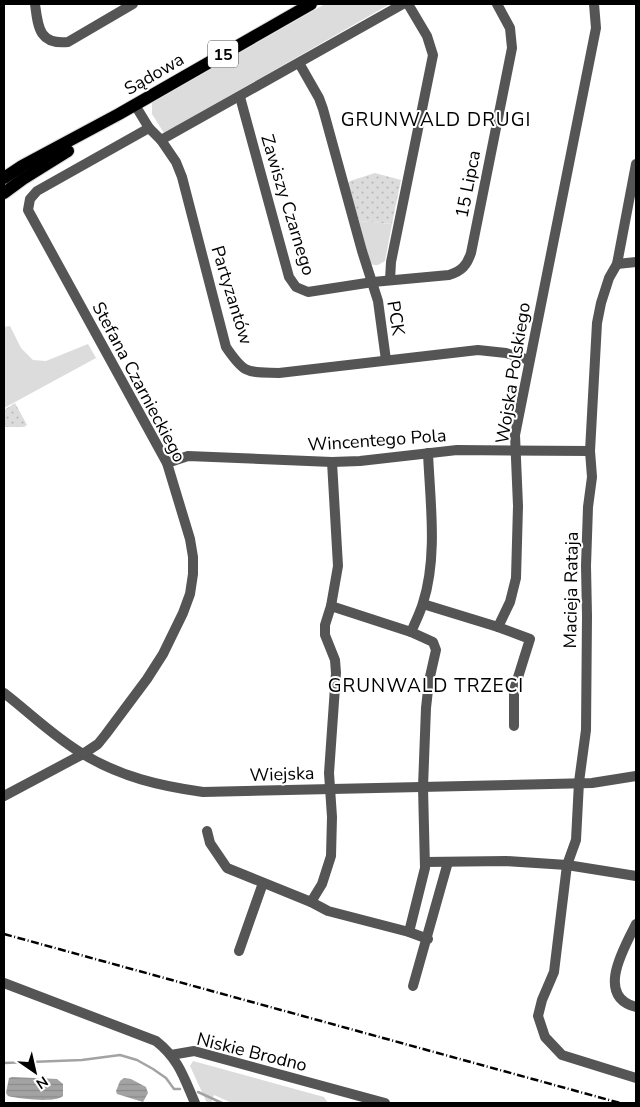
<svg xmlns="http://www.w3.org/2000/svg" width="640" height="1107" font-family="'Nunito Sans',sans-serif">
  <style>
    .grass { fill: #dcdcdc }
    .park { fill: url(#park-dots) }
    .water { fill: url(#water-rules) }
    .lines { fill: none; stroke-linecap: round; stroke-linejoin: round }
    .stream { stroke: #a3a3a3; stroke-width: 2.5 }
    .primary-casing { stroke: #dbdbdb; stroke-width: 14 }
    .minor { stroke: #555; stroke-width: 10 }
    .tertiary { stroke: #555; stroke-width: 10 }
    .primary { stroke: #000; stroke-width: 12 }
    .rail { stroke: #000; stroke-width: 2.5; stroke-dasharray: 8 2.5 1 2.5; stroke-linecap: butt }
    .labels { text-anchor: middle; stroke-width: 4; stroke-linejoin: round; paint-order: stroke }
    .shield { fill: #fff; stroke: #4c4c4c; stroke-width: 1 }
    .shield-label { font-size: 16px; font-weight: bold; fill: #000 }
    .street-label { font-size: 18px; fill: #000; stroke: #fff }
    .neighbourhood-label { font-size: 19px; letter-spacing: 1px; fill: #000; stroke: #fff }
  </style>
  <defs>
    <pattern id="park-dots" width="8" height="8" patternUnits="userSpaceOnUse" patternTransform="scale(1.25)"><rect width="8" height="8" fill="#dcdcdc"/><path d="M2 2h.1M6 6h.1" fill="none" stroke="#bbb" stroke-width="1.8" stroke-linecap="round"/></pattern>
    <pattern id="water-rules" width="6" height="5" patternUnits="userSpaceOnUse" patternTransform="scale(1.25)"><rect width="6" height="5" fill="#a3a3a3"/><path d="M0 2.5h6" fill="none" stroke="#8b8b8b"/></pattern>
  </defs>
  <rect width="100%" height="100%" fill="#fff"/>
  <!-- grass -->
  <g class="grass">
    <polygon points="325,4 390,4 164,133 152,114 152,103"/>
    <polygon points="359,221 392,224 385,261 378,265 373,265 370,262"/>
    <polygon points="10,326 21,348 33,360 46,361 88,344 96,358 4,408 4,327"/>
    <polygon points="193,1061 324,1097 328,1103 232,1103 214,1095 211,1103 207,1103 190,1066"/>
  </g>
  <!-- park -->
  <g class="park">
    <polygon points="375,173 401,180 392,224 359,221 348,183 350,181"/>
    <polygon points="15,403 27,425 24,427 5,427 4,425 4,410"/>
  </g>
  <!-- water -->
  <g class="water">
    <path d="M12,1077L57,1079L63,1084V1096C56,1103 19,1099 8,1096L6,1093L9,1078Z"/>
    <polygon points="124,1078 131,1079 146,1087 148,1093 143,1102 117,1094 116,1091 120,1081"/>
  </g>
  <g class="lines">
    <!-- stream -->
    <g class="stream">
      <polyline points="4,1063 82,1060 120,1055 137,1060 153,1069 166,1078 174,1089 180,1089"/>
      <polyline points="198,1092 222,1103"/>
    </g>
    <!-- primary casing -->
    <g class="primary-casing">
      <g id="primary">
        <polyline points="4,178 22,166 119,114 311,4"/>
        <polyline points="4,193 23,179 68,151"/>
      </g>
    </g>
    <!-- minor -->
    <g class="minor">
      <path d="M35,4C38,27 39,45 68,42L133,4"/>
      <polyline points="299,63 319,98 323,109 362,251 378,301 386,360"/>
      <path d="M240,97L289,277L296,287L308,292L373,282L449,275C462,271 467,265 471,253L512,48L510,28L497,4"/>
      <path d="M135,105L149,128L161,140L176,162L182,177L226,347C245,375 247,372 279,373L478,350L506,353L529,360"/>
      <polyline points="161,140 403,4"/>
      <polyline points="636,164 617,264 609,278 601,303 597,323 590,451 592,477 588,507 586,566 587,616 586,730 579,782 576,840 567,865 554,972 542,1000 538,1016 545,1037 562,1055 636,1078"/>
      <polyline points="617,264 636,262"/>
      <polyline points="390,280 391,262 433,55 427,36 408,4"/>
      <polyline points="167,463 188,456 332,462 360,461 457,450 590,451"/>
      <polyline points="423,604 498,627"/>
      <polyline points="331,606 411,632"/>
      <path d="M4,693C30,713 54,737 83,754C121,777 160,786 203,792L592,783L636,776"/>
      <polyline points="514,726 514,690 530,639 498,627 510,602 516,578 518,506 515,435 596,28 594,4"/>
      <polyline points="4,796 83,754 98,744 106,734 147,679 163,654 183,613 190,594 193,574 193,557 190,539 167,463 28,210 30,199 37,191 149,128"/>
      <polyline points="207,831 210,843 227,868 311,902 328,911 409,932 428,939"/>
      <polyline points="425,862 506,861 567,865 636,876"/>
      <polyline points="311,902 322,884 331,856 332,817 329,773 336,673 335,660 325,635 325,625 331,606 338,566 332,462"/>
      <path d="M636,924C624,948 595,996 636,1007"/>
      <path d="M409,932L425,868L423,787L426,708L429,681L436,650L433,642L411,632C415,623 420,613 423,603C438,556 430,501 428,453"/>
      <polyline points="239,951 263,883"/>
      <polyline points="413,986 448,862"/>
      <polyline points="171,1055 194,1051 385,1103"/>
    </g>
    <!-- tertiary -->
    <path class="tertiary" d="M4,983L156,1041C179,1059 184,1078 195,1103"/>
    <!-- primary -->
    <use href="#primary" class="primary"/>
    <!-- rail -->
    <polyline class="rail" points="4,934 620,1103"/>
  </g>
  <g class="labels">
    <!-- shield labels -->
    <rect class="shield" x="208" y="40.5" width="30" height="27" rx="4"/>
    <g class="shield-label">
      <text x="223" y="60">15</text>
    </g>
    <!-- street labels -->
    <g class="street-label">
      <text transform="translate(154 74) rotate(-30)" y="6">Sądowa</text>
      <text transform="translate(468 184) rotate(-79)" y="6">15 Lipca</text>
      <text transform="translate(288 205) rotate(73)" y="6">Zawiszy Czarnego</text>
      <text transform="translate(232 295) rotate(73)" y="6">Partyzantów</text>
      <text transform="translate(396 318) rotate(81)" y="6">PCK</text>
      <text transform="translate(513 373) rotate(-81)" y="6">Wojska Polskiego</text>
      <text transform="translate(139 382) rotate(62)" y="6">Stefana Czarnieckiego</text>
      <text transform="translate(377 440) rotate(-4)" y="6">Wincentego Pola</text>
      <text transform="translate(571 590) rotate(-89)" y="6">Macieja Rataja</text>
      <text transform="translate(282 774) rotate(-2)" y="6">Wiejska</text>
      <text transform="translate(252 1052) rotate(14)" y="6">Niskie Brodno</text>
    </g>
    <!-- neighbourhood labels -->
    <g class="neighbourhood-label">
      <text x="436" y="126">GRUNWALD DRUGI</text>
      <text x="426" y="692">GRUNWALD TRZECI</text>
    </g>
  </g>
  <!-- border -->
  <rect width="640" height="1107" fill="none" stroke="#000000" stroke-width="10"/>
  <!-- north arrow -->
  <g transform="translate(35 1072) rotate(146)" stroke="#ffffff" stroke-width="4" paint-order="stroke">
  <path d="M0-4L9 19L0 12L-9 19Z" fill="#000000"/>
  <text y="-8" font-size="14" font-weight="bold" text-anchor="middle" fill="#000000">N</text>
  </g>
</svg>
